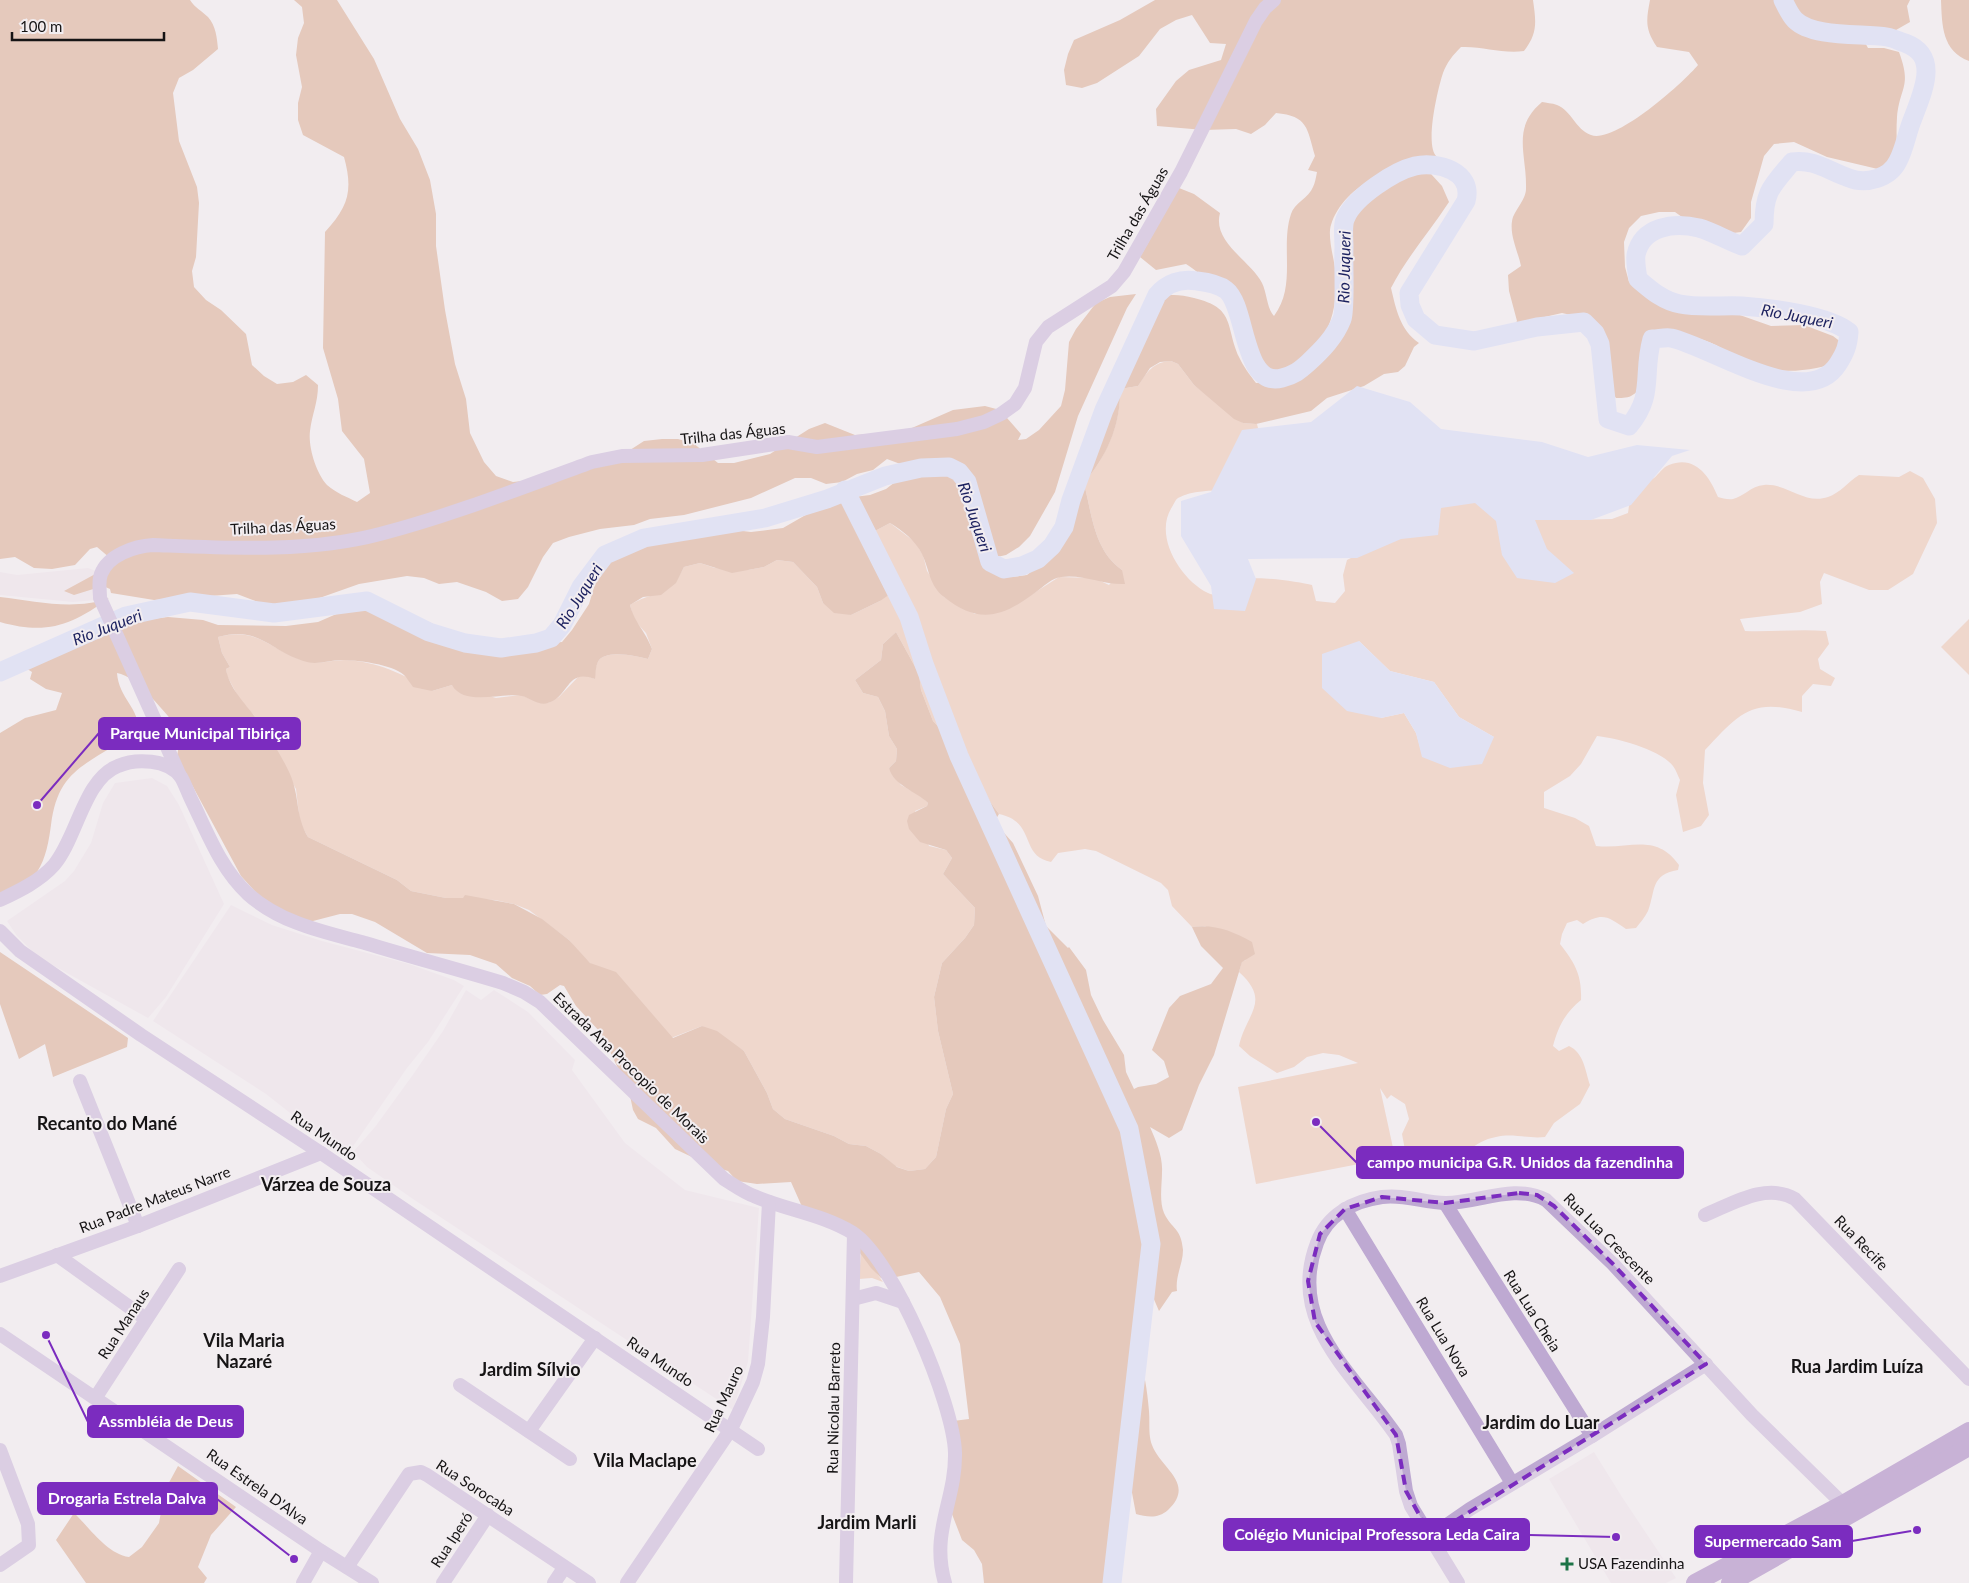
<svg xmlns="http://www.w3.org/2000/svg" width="1969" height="1583" font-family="Lato,sans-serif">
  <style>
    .built { fill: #ece0e7 }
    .green { fill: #eabca1; fill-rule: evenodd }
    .forest { fill: #d49e7d }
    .water { fill: #ccd5f7 }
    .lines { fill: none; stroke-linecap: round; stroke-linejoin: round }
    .river { stroke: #ccd5f7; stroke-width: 19 }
    .minor { stroke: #bea9d2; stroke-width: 14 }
    .major { stroke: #946cb6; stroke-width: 18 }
    .marked { fill: none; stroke: #7b2cbf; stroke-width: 4; stroke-dasharray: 10 6; stroke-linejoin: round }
    .poi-dot { fill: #1c7346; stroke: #f2edf0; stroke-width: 2 }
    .labels { text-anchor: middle; stroke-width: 4; stroke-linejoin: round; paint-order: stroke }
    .street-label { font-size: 15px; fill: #161415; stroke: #f2edf0 }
    .poi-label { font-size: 15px; fill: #161415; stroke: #f2edf0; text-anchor: start }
    .water-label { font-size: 16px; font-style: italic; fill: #1c215f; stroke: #f2edf0 }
    .quarter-label { font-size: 18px; font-weight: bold; fill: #161415; stroke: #f2edf0 }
    .leader { fill: none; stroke: #7b2cbf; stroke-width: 2 }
    .callout-dot { fill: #7b2cbf; stroke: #f2edf0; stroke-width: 2 }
    .callout { fill: #7b2cbf; stroke: #7b2cbf; stroke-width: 2 }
    .callout-label { font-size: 16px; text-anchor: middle; font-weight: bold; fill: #fff }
  </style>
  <rect width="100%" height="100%" fill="#f2edf0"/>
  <!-- built -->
  <g class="built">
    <polygon points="88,568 107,575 107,599 73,602 0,595 0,572 17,575"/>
    <polygon points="152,778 167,786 179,805 224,904 166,997 148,1018 38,957 17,936 7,921 65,881 74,871 91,843 103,803 115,783"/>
    <polygon points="231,905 272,925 322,941 409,964 454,980 464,986 428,1042 407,1068 347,1155 337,1150 266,1094 153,1021"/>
    <polygon points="466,990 481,1000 494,990 528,1012 575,1060 572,1070 625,1143 685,1190 759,1208 748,1362 733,1410 413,1199 367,1167 353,1152 375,1127 412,1076 443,1031"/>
    <polygon points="1594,1452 1622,1497 1676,1578 1666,1583 1611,1583 1549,1479"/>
  </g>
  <!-- green -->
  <g class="green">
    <path d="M1171,361L1178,364L1194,385L1243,423L1257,424L1258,428L1273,436L1227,490C1211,491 1192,490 1178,498C1175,500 1174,504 1172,507C1153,536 1181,580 1208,593C1223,600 1233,587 1245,580C1255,575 1300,582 1312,585L1316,601L1335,603L1345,591L1343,575L1347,560L1376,545L1426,490L1574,520L1612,519L1628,513C1631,490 1636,490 1654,478C1659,474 1663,467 1669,465C1695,454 1710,477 1718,497C1722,498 1728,500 1733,499C1743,497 1751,486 1764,485C1787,483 1804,505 1828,497C1840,493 1848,482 1859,475L1899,477L1910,471L1923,478L1935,499L1937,523L1913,574L1888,590H1869L1824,573L1820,582L1822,604L1800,612L1740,619L1745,631C1772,632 1799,629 1826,631L1829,644L1818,659L1820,669L1835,678L1831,686L1813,684L1802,696V712C1751,697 1738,715 1705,750L1703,783L1709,815L1701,826L1683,832L1676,795L1680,780C1678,776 1676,770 1673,766C1661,750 1617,738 1597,736L1581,764L1570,776L1544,792V808L1575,818L1589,826L1596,846C1629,850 1655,832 1679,865L1678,870C1650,875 1656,890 1648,911C1645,917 1640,923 1636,928L1626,929C1608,917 1603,912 1583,924L1577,920L1567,923L1562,934L1560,944C1575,963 1582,975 1581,1000C1565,1013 1558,1027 1553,1046L1559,1051L1569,1046C1584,1053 1585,1070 1590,1085L1580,1104L1554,1123L1545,1137C1528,1139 1513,1133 1496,1137C1484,1139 1478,1144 1468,1150C1449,1160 1424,1156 1405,1150L1402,1134L1409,1119L1405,1104L1391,1095L1387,1099L1380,1088L1395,1157L1256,1184L1238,1087L1358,1063L1339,1055L1323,1053L1307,1057L1294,1067L1277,1073L1250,1056L1239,1046C1246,1013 1272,1002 1239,972L1242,961L1246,960L1205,926L1192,927L1172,906L1168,890L1161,883L1096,851L1085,849L1058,853L1051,862C1019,856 1037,822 999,814L991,803L969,759L933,721L921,690L919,674L896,632L883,644L881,660L855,680L863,693L878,697L885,711L889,736L897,749L896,761L889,768L901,785L921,796L928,803L927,806L915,811L929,846L946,850L952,858L943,874L975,908L974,925L965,938L942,963L934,997L938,1031L953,1094L946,1109L936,1157L925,1169L909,1171L895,1166L881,1154L866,1146L849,1144L834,1136L785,1119L773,1109L767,1093L744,1051L702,1026L671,1038L579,953L569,940L529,910L514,904L495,900L446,898L411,891L397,880L308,837L300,823L296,789L257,719L239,698L227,676L226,669L230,667L222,653L218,637C259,626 270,651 306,661C318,665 331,660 344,660C377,661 403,674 432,691L452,685L496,698L521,695L540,703H548L559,697L579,676L584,675L595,679C595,673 595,664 600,659C611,650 636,656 648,659L652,649L646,633L634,620L630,605C658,588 666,602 684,567L700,563L715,568L748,570L764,567L777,560L793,562L817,587L823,603L851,615L880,601L897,575L877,547L875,531L890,523L915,542L923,555L927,571L944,597L975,614L1020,602L1059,577L1094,578L1109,585L1122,570C1094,550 1092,515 1084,483C1106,457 1121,424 1120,389L1138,386C1147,372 1153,362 1171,361ZM1359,641L1390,671L1434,682L1459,717L1494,737L1423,757L1416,733L1404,713L1381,718Z"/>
    <polygon points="1969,619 1969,675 1941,647"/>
    <polygon points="861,1252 883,1282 872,1278 859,1279"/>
  </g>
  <!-- forest -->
  <g class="forest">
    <path d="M0,0H190C195,8 202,11 208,17C216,26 217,38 218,49L193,70L179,78L173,93L179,141L197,187L199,203L196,257L192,271L194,287L206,300L221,310L246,334L252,365L264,376L277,384L293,382L306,375L318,385C318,403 312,414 310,431C308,447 316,473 327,485C336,493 347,497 357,502L370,493L364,459L342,431L338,399L323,348L325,232C349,206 353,190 344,157L303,135L298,120V103L302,87L296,55L298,38L304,23L302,7L294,0H337L374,59L400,119L418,149L430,180L436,214V246L445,310L455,364L466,399L470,433L484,462L496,476L513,482L531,480L627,452L644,441L662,439H678L693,443L718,463H734L770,454L809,429L825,423L855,435L889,433L905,431L953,410L985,406L1000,410L1021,434L1018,440L1026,439L1039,430L1061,406L1065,390L1069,342L1076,329L1096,303L1110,297L1136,294L1127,308L1078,416L1055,492L1030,536L1019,547L1006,555L988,559L996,572L1011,577L1027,575L1039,565L1048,552L1066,519L1080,452L1092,420L1142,332L1148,317L1146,301C1164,294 1176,293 1194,298C1236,308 1225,326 1239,357C1243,366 1250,375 1256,383L1288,381L1327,352L1340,320L1348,288V272L1336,241V224L1344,211L1357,201L1375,197L1377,181L1374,179C1355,187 1337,205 1331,225C1327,237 1335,262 1336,275C1339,319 1319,365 1274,377C1254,358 1253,341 1241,319C1229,299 1206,277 1186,264L1156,270L1140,257L1179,188L1194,194L1220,213C1212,242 1251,261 1262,283C1267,293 1267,309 1274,316C1297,285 1280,247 1291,214C1294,203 1309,198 1313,187C1315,183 1316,177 1317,172L1308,170L1315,156C1307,128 1308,116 1276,113L1265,125L1251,134L1236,129L1204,130L1157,126L1156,109L1176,81L1189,70L1221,60L1226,44L1210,43L1192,15L1176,20L1160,29L1139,56L1097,83L1082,88L1066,85L1064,70L1068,54L1074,40L1120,20L1155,0H1533C1536,22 1538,33 1524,51C1502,54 1483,46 1461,47C1453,55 1447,62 1443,73C1438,88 1424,146 1437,157L1421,163L1442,186L1449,202C1430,231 1407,257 1391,288C1396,309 1400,330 1419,343L1414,347L1405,366L1398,372L1384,374L1364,386L1327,398L1311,411L1256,424L1243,423L1234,419L1194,385L1178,364L1171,361L1160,362L1150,368L1138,386L1120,389C1121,425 1107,456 1084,483C1092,515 1094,550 1122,570L1125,584C1103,585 1084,574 1061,577C1052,578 1043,587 1036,592C1003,617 979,625 944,597C929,585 930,571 922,554C915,540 903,531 890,523L875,531L877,547L897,575L893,592L880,601L851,615L834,613L823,603L817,587L793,562L777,560L764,567L732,573L700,563L684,567L676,583L661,595L643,597L630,605C635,624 645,630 652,649L648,659C636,656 611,650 600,659C595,664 596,673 595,679C566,668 570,696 548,703C539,706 530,698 522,696C503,692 464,707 452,685L432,691L413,687C410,683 407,678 404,675C392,664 356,660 341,660C330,660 318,665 307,662C270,652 260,625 218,637L222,653L230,667L226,669C229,688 245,703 256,718C268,736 281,754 290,774C300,797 295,815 308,837L397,880L411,891L446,898H463L465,895L514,904L542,919L569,940L590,963L616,972L673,1038L702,1026L717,1031L744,1051L767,1093L773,1109L785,1119L834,1136L849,1144L866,1146L881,1154L897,1167L909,1171L925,1169L936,1157L946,1109L953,1094L938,1031L934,997L942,963L965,938L974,925L975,908L943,874L952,858L946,850L920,842L909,829L907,821L909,815L927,806L928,803C916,791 894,786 889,768L896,761L897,749L889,736L885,711L878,697L863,693L855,680L881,660L883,644L896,632L919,674L921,690L933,721L969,759L991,803L999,814L996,819L997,825L1013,843L1038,896L1046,926L1068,948L1069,947L1086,970L1091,995L1103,1020L1124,1055L1126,1072L1134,1089L1138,1087L1156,1084L1169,1077L1164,1061L1152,1050L1169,1008L1180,996L1211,984L1223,968L1201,946L1192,927C1215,924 1232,931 1252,942L1255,954L1242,962L1214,1055L1199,1085L1182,1130L1169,1138L1150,1127C1156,1141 1163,1157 1162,1172C1162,1184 1159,1201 1164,1213C1172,1230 1181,1227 1183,1250C1183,1264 1175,1276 1177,1291L1172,1292L1159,1311L1153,1297L1137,1300L1126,1387L1132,1390L1145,1380C1147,1390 1148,1401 1149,1411C1150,1422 1148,1435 1152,1445C1161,1469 1196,1483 1168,1510C1158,1519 1147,1517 1136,1514L1124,1450L1119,1449L1105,1583H984L982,1564L974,1550L962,1540L950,1509L953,1421L969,1419L960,1344L940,1297L919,1272L887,1279L881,1278L871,1268L843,1230L803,1209L791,1182L757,1184L737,1181L728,1171L711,1166L675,1149L656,1128L638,1119L633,1110L629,1091L601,1033L576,1006L564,986L560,985L547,994L540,995L530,986L512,978L496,964L470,955L427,953L375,922L352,914H340L313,921L299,922L261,898L241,876L177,757L181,731C166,715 138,676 117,673C119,702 146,710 138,746L131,750L114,746C77,768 57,778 51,825C49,840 46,859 37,872C31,881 9,893 0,900V733L25,718L56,710L62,693L46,689L30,679L32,672L21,665L28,661L134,621L168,617L203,620L218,625L286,626L318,622L364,602L380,604L429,622L459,637L476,641L526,646L562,642L572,630L589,604L598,574L608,561L622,553L668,539L734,530L751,532L783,528L823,505L838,499L870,495L886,489L899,479L903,465L887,459L873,470L857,474L842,482L826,484L811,478H795L751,498L684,515L650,519L634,525L600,529L569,537L553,543L543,557L528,587L518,599L502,601L486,592L457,582L439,584L424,578L407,576L359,584L311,601L297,608L281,611L237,594L154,600L111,593L110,589L103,586L74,595L64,591L110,566V558L97,547L90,549L75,565L52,569L34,568L15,557L0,559Z"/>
    <path d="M1650,0H1910L1907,6L1910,22L1896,30L1861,35L1868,48H1884L1899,52C1912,87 1900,86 1897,117C1896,132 1897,149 1897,164L1882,170L1827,157L1794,142L1774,144L1764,156L1751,202V218L1741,232L1725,234L1689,222L1675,212H1659L1641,216L1629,228L1624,242L1625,267L1629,282L1654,302L1686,310L1737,314L1771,326L1804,325L1833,336L1846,346L1842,355L1843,360C1812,373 1773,375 1741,362C1732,358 1725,350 1716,345C1706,340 1678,331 1668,333C1628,340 1656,385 1631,396C1627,398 1620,398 1616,398L1606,385L1600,335L1593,320L1562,313L1531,320L1512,329L1517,321L1509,291L1508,275L1521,266C1518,251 1508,233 1513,217C1517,208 1526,198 1526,189C1527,154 1511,128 1542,102C1546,103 1552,103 1557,105C1572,111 1575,129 1591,135C1615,144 1683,83 1698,65L1689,52L1657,47C1645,29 1646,21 1650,0Z"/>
    <path d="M1941,0H1969V61C1942,51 1942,25 1941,0Z"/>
    <path d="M0,597C36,601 74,611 109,598C71,626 46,635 0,622Z"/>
    <polygon points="0,952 128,1038 127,1047 53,1077 45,1044 19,1059 0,1004"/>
    <path d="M178,1466L236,1507L211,1535L198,1567L207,1578L204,1583H86L56,1540L74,1513C90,1528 107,1554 129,1557L142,1547L159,1523L165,1490Z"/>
  </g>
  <!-- water -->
  <g class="water">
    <polygon points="1357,386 1410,402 1441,429 1542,442 1588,457 1637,445 1690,450 1672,456 1631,505 1591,520 1535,520 1547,549 1574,573 1555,583 1517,578 1502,555 1496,521 1475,503 1441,508 1438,535 1401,539 1357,558 1248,559 1256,579 1245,611 1214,609 1211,586 1181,536 1181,501 1211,492 1242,430 1311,422"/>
    <polygon points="1359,641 1390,671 1434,682 1459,717 1494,737 1482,764 1450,768 1422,757 1416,733 1404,713 1381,718 1347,711 1322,688 1322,654"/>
  </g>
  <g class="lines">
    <!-- river -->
    <g class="river">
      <polyline points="845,490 909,617 924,664 959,756 1129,1129 1151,1244 1112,1583"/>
      <path d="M0,672L126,616L190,602L274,613L367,601L429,632L465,643L501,648L536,643L551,638L562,625L581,587L605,555L644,538L765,518L827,499L885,476L921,468L949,467L959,472L967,482L990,562L1004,569L1022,566L1038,559L1052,546L1064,527L1071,500L1104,410L1157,295C1167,283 1181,278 1197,281C1206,282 1218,284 1226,290C1247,306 1242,388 1282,378C1294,375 1299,371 1308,363C1322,350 1335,337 1342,319C1346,308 1343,262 1344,247C1344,238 1342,224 1346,217C1355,197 1394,171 1415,166C1437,161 1474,171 1466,201L1409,293L1410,305L1416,319L1435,335L1474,341L1537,327L1584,322L1595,333L1600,344L1608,419L1629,426C1655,395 1642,375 1652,339C1658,339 1665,337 1671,338C1712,347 1807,413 1838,364C1845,353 1848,346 1849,332C1828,315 1770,308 1742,306C1722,305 1700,308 1680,304C1663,301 1651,290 1638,279C1637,272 1635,262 1636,255C1642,226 1674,222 1699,228C1713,232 1728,241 1742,246L1764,224C1764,191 1772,186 1792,162C1815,159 1828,171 1849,178C1866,185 1890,178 1898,161C1905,148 1907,132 1913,118C1923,91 1940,56 1905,43C1899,41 1893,38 1887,37C1863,33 1813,38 1795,20C1790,15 1786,6 1783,0"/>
    </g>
    <!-- minor -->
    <g class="minor">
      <path d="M180,776L100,598C100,590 98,582 101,574C108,555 135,546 153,545C227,548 308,553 380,534C450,516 523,487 592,462L622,456L702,455L788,442L817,447L957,429L984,422L1001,414L1015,404L1025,388L1036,342L1048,327L1112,286L1124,272L1181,172L1256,21L1265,8L1274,0"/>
      <path d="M0,900C19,891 40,881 54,865C77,838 84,779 118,766C136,758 168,759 181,777C185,784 188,793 192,801C208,834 221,869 248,894C280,923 324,932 365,943C411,957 457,969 503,983L524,992L540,1002L724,1179C734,1185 743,1192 754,1196C786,1210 822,1214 853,1233C893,1259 954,1404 955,1453C956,1500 930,1532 945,1583"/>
      <polyline points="0,931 20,951 141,1035 321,1153 758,1449"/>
      <polyline points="80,1081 138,1226"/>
      <polyline points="1445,1203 1592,1436"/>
      <polyline points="1345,1209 1512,1483"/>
      <path d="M1705,1215C1732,1204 1766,1182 1795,1199L1969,1379"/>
      <polyline points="57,1255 146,1319"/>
      <polyline points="0,1276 138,1226 321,1153"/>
      <polyline points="853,1299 876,1293 903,1302"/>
      <polyline points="0,1334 321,1551 372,1583"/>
      <polyline points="460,1385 570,1459"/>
      <polyline points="96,1397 179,1269"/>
      <polyline points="529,1431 595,1338"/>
      <polyline points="0,1450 28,1524 29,1545 0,1565"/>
      <polyline points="1431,1536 1470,1509 1592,1436 1706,1364"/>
      <polyline points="347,1567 409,1474 421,1472 427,1475 589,1583"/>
      <polyline points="303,1583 321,1551"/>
      <polyline points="443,1583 488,1515"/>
      <polyline points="554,1583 564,1568"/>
      <polyline points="627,1583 731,1429 753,1382 758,1364 763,1317 769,1202"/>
      <polyline points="846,1583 854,1234"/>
      <path d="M1458,1583L1411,1506L1406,1491L1399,1444L1396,1435C1355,1375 1286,1323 1317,1243C1327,1215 1353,1201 1382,1197C1405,1194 1424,1203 1446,1203C1479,1203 1514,1183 1546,1200L1613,1264L1752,1415L1843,1504"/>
    </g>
    <!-- major -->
    <g class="major">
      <polyline points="1695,1583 1843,1504 1969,1431"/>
      <polyline points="1730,1583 1969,1447"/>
    </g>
  </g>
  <!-- marked area -->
  <path d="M0 0H1969V1583H0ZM1519,1193L1537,1195L1554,1206L1613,1264L1706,1364L1431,1536L1406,1491L1396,1435L1315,1322L1308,1281L1320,1234L1345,1209L1382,1197L1445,1203Z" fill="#f2edf0" fill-opacity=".55" fill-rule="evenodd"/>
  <path class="marked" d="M1519,1193L1537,1195L1554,1206L1613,1264L1706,1364L1431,1536L1406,1491L1396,1435L1315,1322L1308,1281L1320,1234L1345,1209L1382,1197L1445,1203Z"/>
  <!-- markers -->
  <path class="poi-dot" d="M1564.5 1556.5h5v5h5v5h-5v5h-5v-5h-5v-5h5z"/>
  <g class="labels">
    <!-- street labels -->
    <g class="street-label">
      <text transform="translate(1138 214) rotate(-60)" y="5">Trilha das Águas</text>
      <text transform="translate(733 434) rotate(-6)" y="5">Trilha das Águas</text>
      <text transform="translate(283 527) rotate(-3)" y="5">Trilha das Águas</text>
      <text transform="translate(631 1068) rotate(44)" y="5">Estrada Ana Procopio de Morais</text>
      <text transform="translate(324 1136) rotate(34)" y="5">Rua Mundo</text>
      <text transform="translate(155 1200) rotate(-21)" y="5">Rua Padre Mateus Narre</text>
      <text transform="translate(1609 1239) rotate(45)" y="5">Rua Lua Crescente</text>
      <text transform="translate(1861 1243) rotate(46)" y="5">Rua Recife</text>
      <text transform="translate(1532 1311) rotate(58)" y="5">Rua Lua Cheia</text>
      <text transform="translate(124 1324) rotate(-57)" y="5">Rua Manaus</text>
      <text transform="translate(1443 1337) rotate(59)" y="5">Rua Lua Nova</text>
      <text transform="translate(660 1362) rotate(34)" y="5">Rua Mundo</text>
      <text transform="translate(724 1399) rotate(-65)" y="5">Rua Mauro</text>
      <text transform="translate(834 1408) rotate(-89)" y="5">Rua Nicolau Barreto</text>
      <text transform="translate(257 1487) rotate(35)" y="5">Rua Estrela D'Alva</text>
      <text transform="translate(475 1488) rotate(33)" y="5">Rua Sorocaba</text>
      <text transform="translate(452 1540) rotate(-57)" y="5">Rua Iperó</text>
    </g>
    <!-- poi labels -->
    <g class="poi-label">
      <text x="1578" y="1569">USA Fazendinha</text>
    </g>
    <!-- water labels -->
    <g class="water-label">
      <text transform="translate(1344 267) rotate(-89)" y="6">Rio Juqueri</text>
      <text transform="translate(1797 316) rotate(11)" y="6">Rio Juqueri</text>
      <text transform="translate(975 517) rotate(71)" y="6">Rio Juqueri</text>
      <text transform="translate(579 596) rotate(-58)" y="6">Rio Juqueri</text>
      <text transform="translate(107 627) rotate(-21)" y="6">Rio Juqueri</text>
    </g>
    <!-- quarter labels -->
    <g class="quarter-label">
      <text x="107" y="1130">Recanto do Mané</text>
      <text x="326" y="1191">Várzea de Souza</text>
      <text x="244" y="1347">Vila Maria<tspan x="244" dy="21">Nazaré</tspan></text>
      <text x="1857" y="1373">Rua Jardim Luíza</text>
      <text x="530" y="1376">Jardim Sílvio</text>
      <text x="1541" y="1429">Jardim do Luar</text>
      <text x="645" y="1467">Vila Maclape</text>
      <text x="867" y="1529">Jardim Marli</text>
    </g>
  </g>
  <!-- callouts -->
  <path class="leader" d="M37 805L99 733M1316 1122L1357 1163M46 1335L88 1422M294 1559L217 1499M1616 1537L1529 1535M1917 1530L1852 1541"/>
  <g class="callout-dot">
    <circle cx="37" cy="805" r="5"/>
    <circle cx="1316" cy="1122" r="5"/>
    <circle cx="46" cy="1335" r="5"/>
    <circle cx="294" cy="1559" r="5"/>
    <circle cx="1616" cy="1537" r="5"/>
    <circle cx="1917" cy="1530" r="5"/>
  </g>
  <g class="callout">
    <rect x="99" y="718" width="201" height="31" rx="5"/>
    <rect x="1357" y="1147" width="326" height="31" rx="5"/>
    <rect x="88" y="1406" width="155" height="31" rx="5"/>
    <rect x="38" y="1483" width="179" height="31" rx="5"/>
    <rect x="1224" y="1519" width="305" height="31" rx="5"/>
    <rect x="1695" y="1526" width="157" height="31" rx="5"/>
  </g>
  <g class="callout-label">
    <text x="200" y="739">Parque Municipal Tibiriça</text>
    <text x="1520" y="1168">campo municipa G.R. Unidos da fazendinha</text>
    <text x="166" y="1427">Assmbléia de Deus</text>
    <text x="127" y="1504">Drogaria Estrela Dalva</text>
    <text x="1377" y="1540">Colégio Municipal Professora Leda Caira</text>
    <text x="1773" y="1547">Supermercado Sam</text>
  </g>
  <!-- scale -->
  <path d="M12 32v8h152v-8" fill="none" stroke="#161415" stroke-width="2.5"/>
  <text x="20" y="32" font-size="15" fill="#161415" stroke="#f2edf0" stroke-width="4" paint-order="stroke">100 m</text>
</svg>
